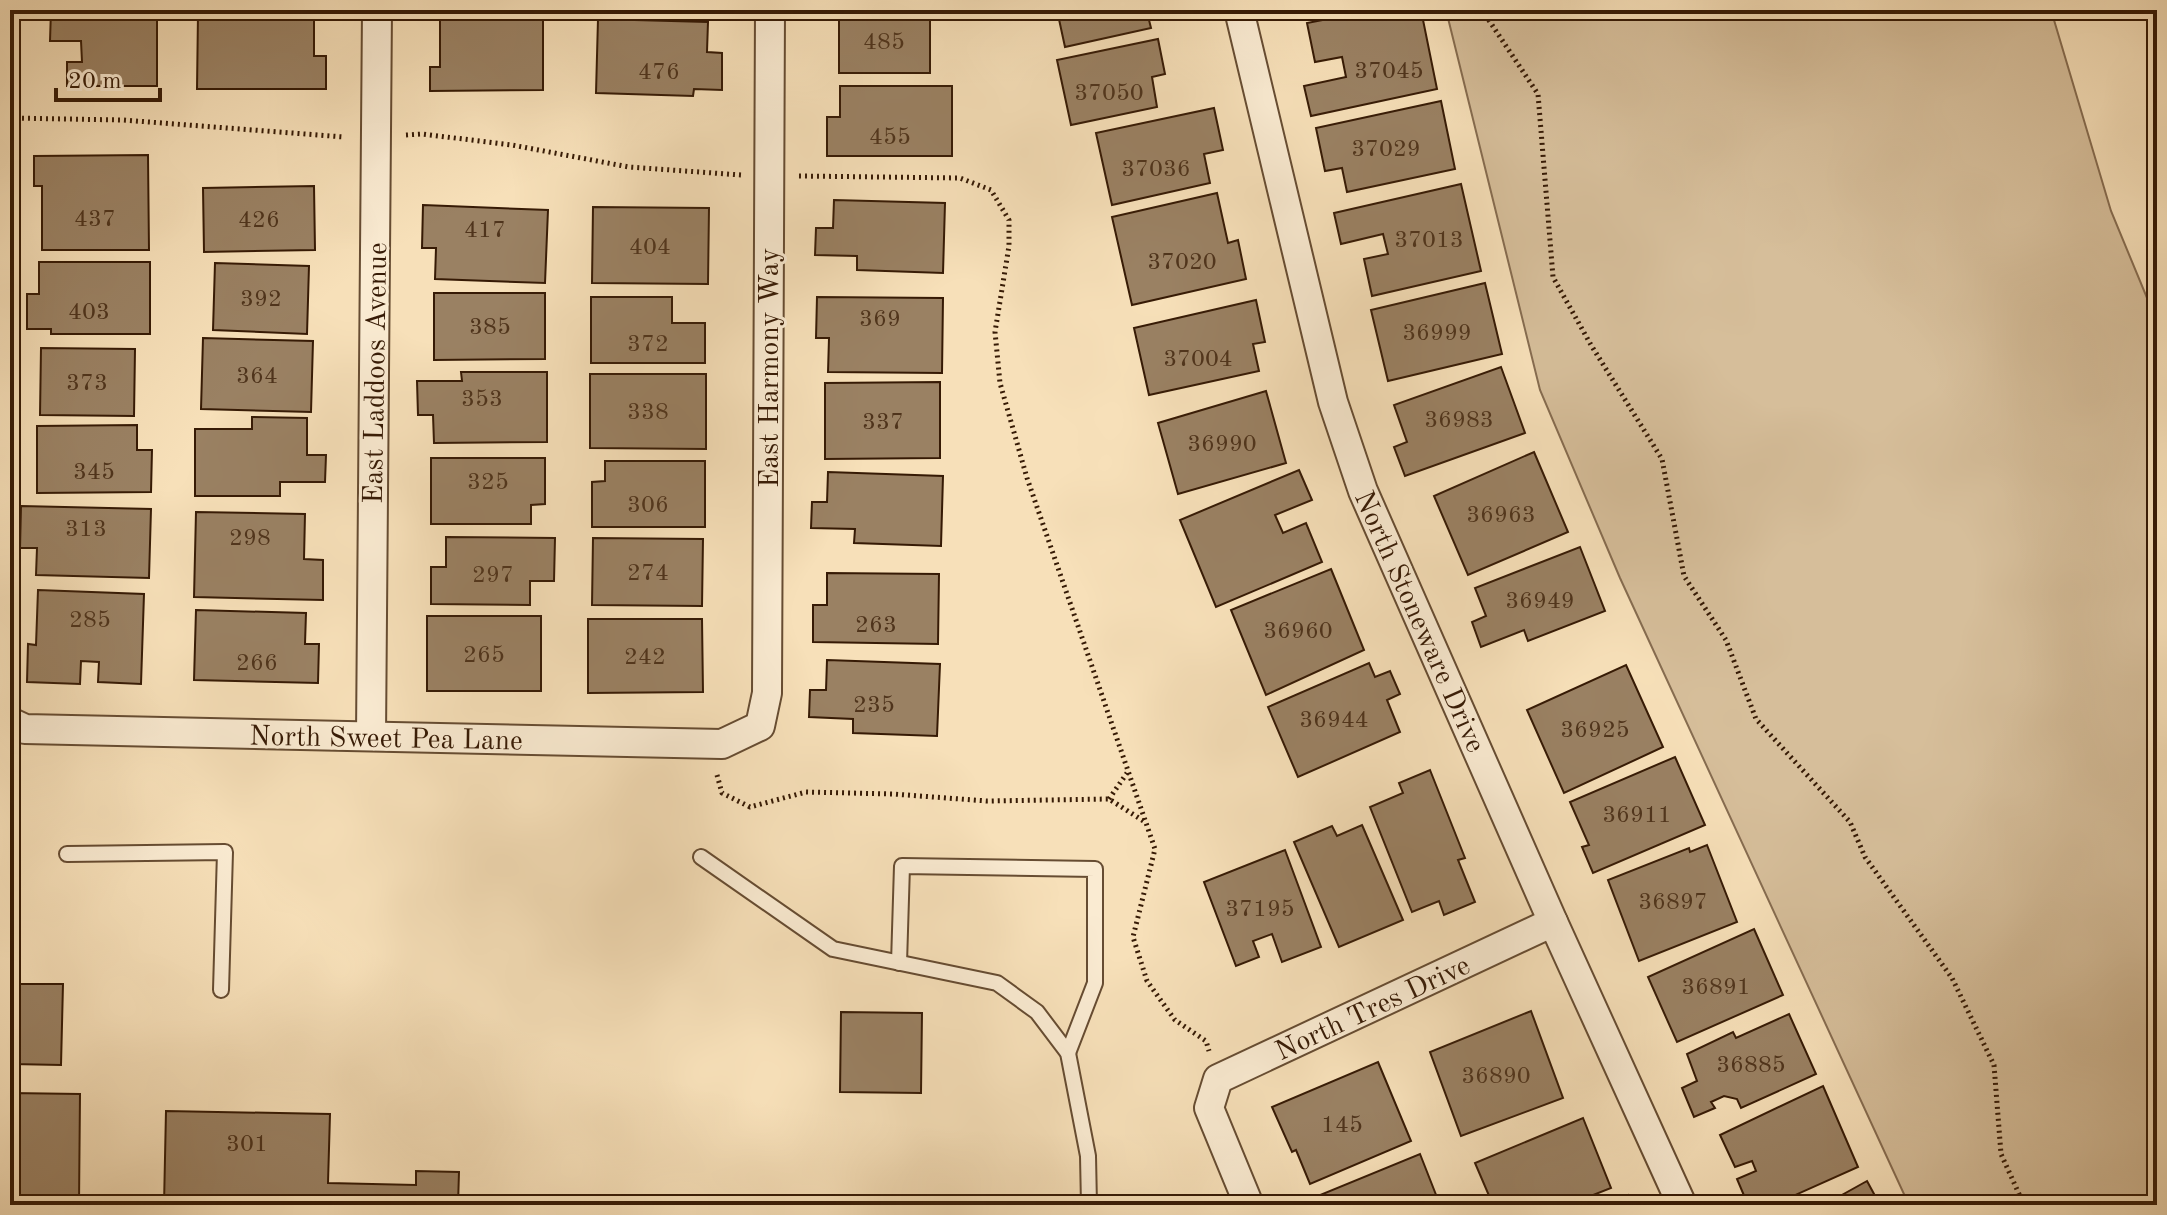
<svg xmlns="http://www.w3.org/2000/svg" width="2167" height="1215" font-family="'Old Standard TT',serif">
  <style>
    .green { fill: #d6be9a; stroke: #866c50; stroke-width: 2 }
    .building { fill: #9a8163; stroke: #361a05; stroke-width: 2 }
    .lines { fill: none; stroke-linecap: round; stroke-linejoin: round }
    .lane-casing { stroke: #664c32; stroke-width: 18 }
    .street-casing { stroke: #664c32; stroke-width: 32 }
    .path { stroke: #361a05; stroke-width: 5; stroke-dasharray: 2 4; stroke-linecap: butt }
    .lane { stroke: #faebd2; stroke-width: 14 }
    .street { stroke: #faebd2; stroke-width: 28 }
    .labels { text-anchor: middle; stroke-width: 6; stroke-linejoin: round; paint-order: stroke }
    .number-label { font-size: 24px; fill: #4f341c }
    .street-label { font-size: 28px; fill: #361a05; stroke: #faebd2 }
  </style>
  <rect width="100%" height="100%" fill="#f7e0b9"/>
  <filter id="stains"><feTurbulence type="fractalNoise" baseFrequency=".0025" numOctaves="4"/><feColorMatrix values="0 0 0 0 .2 0 0 0 0 .09 0 0 0 0 .02 0 0 0 .5 -.17"/></filter>
  <radialGradient id="worn" r=".72"><stop offset=".6" stop-color="#630" stop-opacity="0"/><stop offset="1" stop-color="#630" stop-opacity=".3"/></radialGradient>
  <!-- green -->
  <polygon class="green" points="1446,10 2051,10 2111,211 2157,322 2157,1205 1909,1205 1620,578 1540,390"/>
  <!-- building -->
  <g class="building">
    <polygon points="51,10 157,10 157,86 67,86 67,62 82,62 81,41 50,41"/>
    <polygon points="440,10 543,10 543,90 430,91 430,67 440,67"/>
    <rect x="839" y="10" width="91" height="63"/>
    <polygon points="1057,10 1154,10 1147,12 1151,28 1065,47"/>
    <polygon points="1374,10 1421,10 1437,89 1311,116 1304,86 1346,77 1342,57 1315,62 1307,23"/>
    <polygon points="198,14 314,14 314,56 326,56 326,89 197,89"/>
    <polygon points="598,19 708,22 707,52 722,53 722,90 694,89 693,96 596,93"/>
    <polygon points="1158,39 1165,74 1152,77 1157,107 1071,125 1057,60"/>
    <polygon points="840,86 952,86 952,156 827,156 827,117 840,117"/>
    <polygon points="1441,101 1455,169 1347,192 1342,168 1325,171 1316,128"/>
    <polygon points="1214,108 1223,150 1204,154 1210,183 1112,205 1096,133"/>
    <polygon points="148,155 149,250 42,250 42,186 34,186 34,156"/>
    <polygon points="1461,184 1481,271 1372,296 1364,259 1388,254 1383,234 1341,244 1334,213"/>
    <polygon points="314,186 315,250 204,252 203,188"/>
    <polygon points="1217,193 1228,243 1238,240 1246,279 1132,305 1112,217"/>
    <polygon points="834,200 945,203 943,273 857,270 857,256 815,255 816,228 833,228"/>
    <polygon points="423,205 548,210 545,283 435,279 436,248 422,248"/>
    <polygon points="593,207 709,208 708,284 592,283"/>
    <polygon points="39,262 150,262 150,334 51,334 51,329 27,329 27,294 39,294"/>
    <polygon points="215,263 309,266 307,334 213,330"/>
    <polygon points="1485,283 1502,354 1388,381 1371,310"/>
    <polygon points="434,293 545,293 545,359 434,360"/>
    <polygon points="591,297 672,297 672,323 705,323 705,363 591,363"/>
    <polygon points="817,297 943,298 942,373 828,372 829,338 816,338"/>
    <polygon points="1256,300 1265,342 1253,344 1259,371 1149,395 1134,328"/>
    <polygon points="203,338 313,341 311,412 201,409"/>
    <polygon points="41,348 135,349 134,416 40,415"/>
    <polygon points="1501,367 1525,433 1405,476 1394,447 1407,442 1394,405"/>
    <polygon points="461,372 547,372 547,442 434,443 433,415 418,415 417,381 462,381"/>
    <polygon points="590,374 706,374 706,449 590,448"/>
    <polygon points="940,382 940,458 825,459 825,383"/>
    <polygon points="1266,391 1286,463 1178,494 1158,423"/>
    <polygon points="252,417 307,418 307,455 326,455 325,482 280,482 280,496 195,496 195,429 252,429"/>
    <polygon points="137,425 137,450 152,450 151,492 37,493 37,426"/>
    <polygon points="1534,452 1568,532 1468,575 1434,496"/>
    <polygon points="431,458 545,458 545,504 531,505 531,524 431,524"/>
    <polygon points="605,461 705,461 705,527 592,527 592,482 605,481"/>
    <polygon points="1299,470 1312,500 1275,515 1283,533 1306,523 1322,562 1216,607 1180,520"/>
    <polygon points="828,472 943,476 941,546 854,543 855,529 811,528 812,502 827,502"/>
    <polygon points="21,506 151,509 149,578 36,575 37,548 20,548"/>
    <polygon points="196,512 305,514 304,559 323,560 323,600 194,597"/>
    <polygon points="446,537 555,538 554,581 530,581 530,605 431,604 431,567 446,567"/>
    <polygon points="593,538 703,539 702,606 592,605"/>
    <polygon points="1580,547 1605,611 1528,641 1524,630 1481,647 1472,622 1486,616 1475,588"/>
    <polygon points="1331,569 1364,650 1266,695 1231,610"/>
    <polygon points="827,573 939,574 938,644 813,642 813,605 827,605"/>
    <polygon points="38,590 144,594 141,684 98,682 99,662 81,661 80,684 27,682 28,644 36,645"/>
    <polygon points="196,610 306,613 305,644 319,644 318,683 194,680"/>
    <rect x="427" y="616" width="114" height="75"/>
    <polygon points="588,619 702,619 703,692 588,693"/>
    <polygon points="827,660 940,664 937,736 853,733 853,719 809,717 810,690 826,690"/>
    <polygon points="1369,663 1375,677 1390,671 1400,694 1387,700 1400,732 1298,777 1268,707"/>
    <polygon points="1626,665 1663,747 1564,793 1527,710"/>
    <polygon points="1675,757 1705,825 1593,873 1582,847 1589,845 1570,802"/>
    <polygon points="1430,770 1465,858 1458,860 1475,902 1444,915 1439,901 1412,912 1370,807 1403,793 1399,783"/>
    <polygon points="1362,825 1403,920 1339,947 1294,842 1332,826 1337,836"/>
    <polygon points="1707,845 1737,922 1639,961 1608,880 1689,848 1690,852"/>
    <polygon points="1285,850 1321,947 1282,962 1272,934 1253,941 1259,957 1236,966 1204,882"/>
    <polygon points="1754,929 1783,995 1677,1042 1648,977"/>
    <polygon points="14,984 63,984 61,1065 12,1064"/>
    <polygon points="1531,1011 1563,1098 1461,1136 1430,1052"/>
    <polygon points="841,1012 922,1013 921,1093 840,1092"/>
    <polygon points="1789,1014 1816,1074 1741,1108 1737,1099 1724,1096 1711,1102 1715,1108 1694,1117 1682,1088 1697,1081 1687,1054 1733,1032 1736,1038"/>
    <polygon points="1378,1062 1411,1141 1310,1184 1296,1150 1292,1152 1272,1107"/>
    <polygon points="1823,1086 1858,1167 1773,1205 1748,1205 1737,1179 1756,1171 1752,1161 1735,1167 1720,1135"/>
    <polygon points="10,1093 80,1094 79,1205 10,1205"/>
    <polygon points="166,1111 330,1114 328,1183 416,1185 416,1171 459,1172 458,1205 164,1205"/>
    <polygon points="1583,1118 1611,1188 1568,1205 1493,1205 1475,1163"/>
    <polygon points="1420,1154 1440,1205 1304,1205 1303,1202"/>
    <polygon points="1867,1181 1880,1205 1824,1205"/>
    <polygon points="1628,1195 1632,1205 1602,1205"/>
  </g>
  <g class="lines">
    <!-- lane casing -->
    <g class="lane-casing">
      <g id="lane">
        <polyline points="67,854 225,852 221,990"/>
        <polyline points="701,857 833,949 997,983 1037,1012 1068,1053 1088,1156 1089,1205"/>
        <polyline points="899,963 902,866 1095,869 1095,983 1068,1053"/>
      </g>
    </g>
    <!-- street casing -->
    <g class="street-casing">
      <g id="street">
        <polyline points="1239,10 1333,402 1363,491 1553,922 1682,1205"/>
        <polyline points="10,722 25,729 722,744 760,726 767,693 770,10"/>
        <polyline points="371,736 377,10"/>
        <polyline points="1249,1205 1209,1108 1218,1079 1553,922"/>
      </g>
    </g>
    <!-- path -->
    <g class="path">
      <polyline points="1482,10 1538,94 1553,277 1591,345 1662,459 1684,576 1726,640 1756,719 1850,822 1865,857 1952,978 1994,1065 2001,1154 2024,1205"/>
      <polyline points="10,118 123,120 344,137"/>
      <polyline points="406,135 422,134 512,145 629,167 741,175"/>
      <polyline points="799,176 960,178 991,190 1009,220 1009,246 995,332 1000,383 1027,478 1155,849 1133,937 1147,981 1175,1020 1206,1041 1209,1051"/>
      <polyline points="717,775 722,793 750,807 806,792 893,794 987,801 1109,799 1145,822"/>
      <polyline points="1109,799 1127,773"/>
    </g>
    <!-- lane -->
    <use href="#lane" class="lane"/>
    <!-- street -->
    <use href="#street" class="street"/>
  </g>
  <g class="labels">
    <!-- number labels -->
    <g class="number-label">
      <text x="884" y="49">485</text>
      <text x="1389" y="78">37045</text>
      <text x="659" y="79">476</text>
      <text x="1109" y="100">37050</text>
      <text x="890" y="144">455</text>
      <text x="1386" y="156">37029</text>
      <text x="1156" y="176">37036</text>
      <text x="95" y="226">437</text>
      <text x="259" y="227">426</text>
      <text x="485" y="237">417</text>
      <text x="1429" y="247">37013</text>
      <text x="650" y="254">404</text>
      <text x="1182" y="269">37020</text>
      <text x="261" y="306">392</text>
      <text x="89" y="319">403</text>
      <text x="880" y="326">369</text>
      <text x="490" y="334">385</text>
      <text x="1437" y="340">36999</text>
      <text x="648" y="351">372</text>
      <text x="1198" y="366">37004</text>
      <text x="257" y="383">364</text>
      <text x="87" y="390">373</text>
      <text x="482" y="406">353</text>
      <text x="648" y="419">338</text>
      <text x="1459" y="427">36983</text>
      <text x="883" y="429">337</text>
      <text x="1222" y="451">36990</text>
      <text x="94" y="479">345</text>
      <text x="488" y="489">325</text>
      <text x="648" y="512">306</text>
      <text x="1501" y="522">36963</text>
      <text x="86" y="536">313</text>
      <text x="250" y="545">298</text>
      <text x="648" y="580">274</text>
      <text x="493" y="582">297</text>
      <text x="1540" y="608">36949</text>
      <text x="90" y="627">285</text>
      <text x="876" y="632">263</text>
      <text x="1298" y="638">36960</text>
      <text x="484" y="662">265</text>
      <text x="645" y="664">242</text>
      <text x="257" y="670">266</text>
      <text x="874" y="712">235</text>
      <text x="1334" y="727">36944</text>
      <text x="1595" y="737">36925</text>
      <text x="1637" y="822">36911</text>
      <text x="1673" y="909">36897</text>
      <text x="1260" y="916">37195</text>
      <text x="1716" y="994">36891</text>
      <text x="1751" y="1072">36885</text>
      <text x="1496" y="1083">36890</text>
      <text x="1342" y="1132">145</text>
      <text x="247" y="1151">301</text>
    </g>
    <!-- street labels -->
    <g class="street-label">
      <text transform="translate(768 368) rotate(-90)" y="10">East Harmony Way</text>
      <text transform="translate(374 373) rotate(-89)" y="10">East Laddoos Avenue</text>
      <text transform="translate(1421 621) rotate(66)" y="10">North Stoneware Drive</text>
      <text transform="translate(386 737) rotate(1)" y="10">North Sweet Pea Lane</text>
      <text transform="translate(1372 1007) rotate(-25)" y="10">North Tres Drive</text>
    </g>
  </g>
  <!-- margin -->
  <rect width="2167" height="1215" fill="none" stroke="#f7e0b9" stroke-width="40"/>
  <rect x="12" y="12" width="2143" height="1191" fill="none" stroke="#361a05" stroke-width="4"/>
  <rect x="20" y="20" width="2127" height="1175" fill="none" stroke="#361a05" stroke-width="2"/>
  <!-- scale -->
  <path d="M56 88v12h104v-12" fill="none" stroke="#361a05" stroke-width="4"/>
  <text x="68" y="88" font-size="24" fill="#361a05" stroke="#faebd2" stroke-width="6" paint-order="stroke">20 m</text>
  <rect width="100%" height="100%" filter="url(#stains)"/>
  <rect width="100%" height="100%" fill="url(#worn)"/>
</svg>
